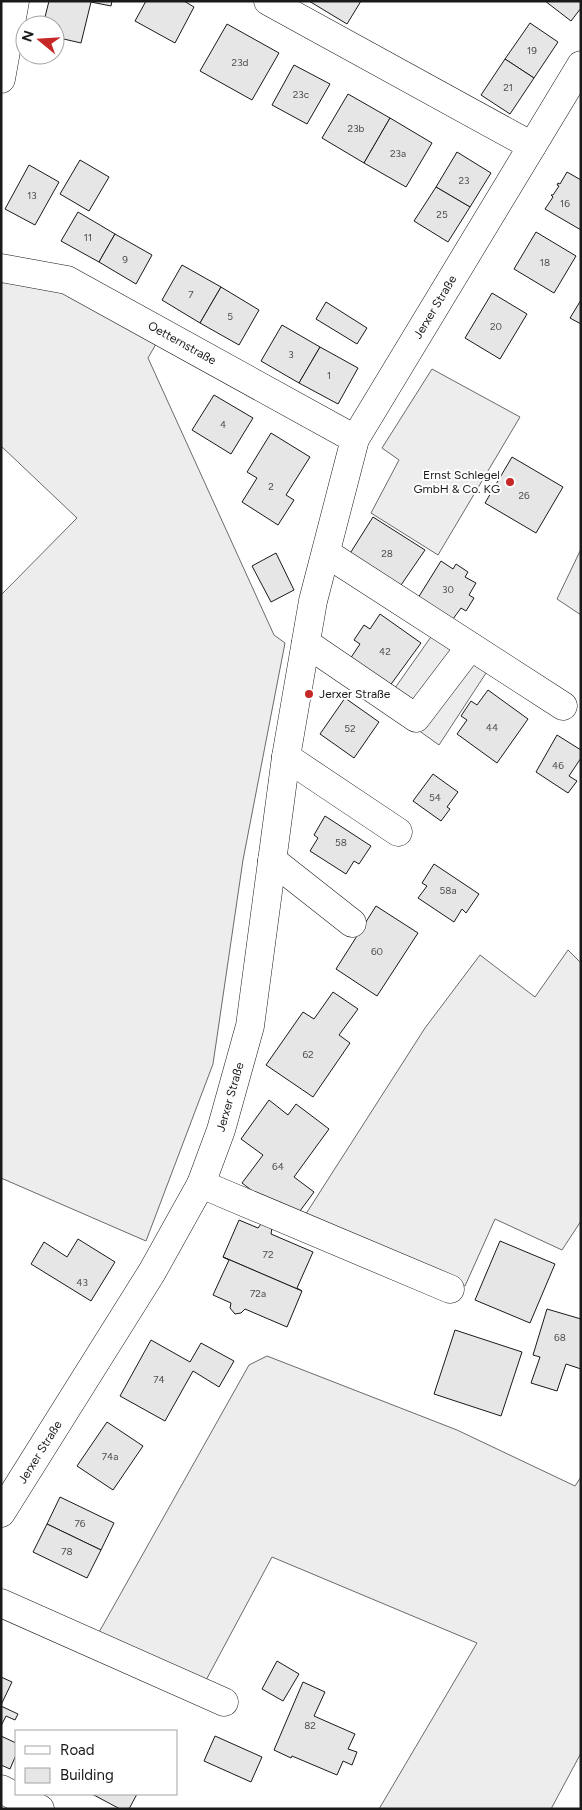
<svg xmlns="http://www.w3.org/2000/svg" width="582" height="1810" font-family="Figtree,sans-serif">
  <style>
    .built { fill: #ededed; stroke: #6a6a6a }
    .building { fill: #e6e6e6; stroke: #1a1a1a }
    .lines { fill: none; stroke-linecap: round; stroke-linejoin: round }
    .minor-casing { stroke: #1a1a1a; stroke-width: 29 }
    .minor { stroke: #fff; stroke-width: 28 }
    .poi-dot { fill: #c62828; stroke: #fff; stroke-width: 2 }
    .labels { text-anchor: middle; stroke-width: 4; stroke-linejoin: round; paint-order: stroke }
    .number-label { font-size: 10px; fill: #4d4d4d }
    .street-label { font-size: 12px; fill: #1a1a1a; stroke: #fff }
    .poi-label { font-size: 12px; fill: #1a1a1a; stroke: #fff; text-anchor: end }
  </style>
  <rect width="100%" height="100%" fill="#fff"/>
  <!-- built -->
  <g class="built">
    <polygon points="8,280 57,289 156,344 148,358 274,635 285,643 243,860 213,1064 146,1241 1,1178 1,595 77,518 1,446 1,284"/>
    <polygon points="432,369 520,417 438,555 371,513 399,460 382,448"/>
    <polygon points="581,549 581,615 557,599"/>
    <polygon points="433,634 488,670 439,745 383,705"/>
    <polygon points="568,950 581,963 581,1221 562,1250 495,1219 465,1286 302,1220 425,1028 480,955 535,997"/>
    <polygon points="267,1356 457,1430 575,1486 581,1477 581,1753 551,1809 379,1809 477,1643 272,1557 205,1682 98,1634 249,1365"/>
  </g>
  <!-- building -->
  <g class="building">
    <polygon points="49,1 112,1 111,6 91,2 81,43 55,37 55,25 43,25"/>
    <polygon points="146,1 184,1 194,7 175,43 135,21"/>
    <polygon points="309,1 361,1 347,24"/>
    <polygon points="545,1 581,1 581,8 571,21"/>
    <polygon points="530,23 558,42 534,78 505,59"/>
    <polygon points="227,24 279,53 252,100 200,71"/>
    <polygon points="505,59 534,78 510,114 481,95"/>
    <polygon points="294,65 330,84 307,124 272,105"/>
    <polygon points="348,94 390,118 364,163 322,138"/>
    <polygon points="390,118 432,143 406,187 364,163"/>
    <polygon points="457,152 491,173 470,207 436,187"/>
    <polygon points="80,160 109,177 89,211 60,194"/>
    <polygon points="29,165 59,182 35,225 5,209"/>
    <polygon points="567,172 581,180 581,230 545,209 553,197 551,195 553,195 559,186 557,185 558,183 560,184"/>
    <polygon points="436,187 470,207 448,242 414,221"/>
    <polygon points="78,212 115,234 99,262 61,241"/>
    <polygon points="536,232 576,256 554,293 514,269"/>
    <polygon points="115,234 152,255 136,284 99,262"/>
    <polygon points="182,265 221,287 200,323 162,300"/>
    <polygon points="221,287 259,310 239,345 200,323"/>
    <polygon points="492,293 527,314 500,359 465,338"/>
    <polygon points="581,300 581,324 570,318"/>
    <polygon points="326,302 367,328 357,344 316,319"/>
    <polygon points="282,325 320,347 299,383 261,361"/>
    <polygon points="320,347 358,368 338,404 299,383"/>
    <polygon points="214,395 253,418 231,454 192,430"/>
    <polygon points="271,433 310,457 286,495 294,500 278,525 242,502 257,478 247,472"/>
    <polygon points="512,457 563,487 536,533 485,503"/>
    <polygon points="373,517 425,550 399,588 349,555"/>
    <polygon points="276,553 294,590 271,602 252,566"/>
    <polygon points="441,561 453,569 456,564 468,572 465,577 476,583 469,595 474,598 466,611 461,608 453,619 418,598"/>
    <polygon points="380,614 421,643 389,687 350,659 360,644 354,640 364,625 370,629"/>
    <polygon points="488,690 528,719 497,763 457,734 467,720 461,716 471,701 477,705"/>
    <polygon points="345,698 379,722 354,758 320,734"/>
    <polygon points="557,735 581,750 581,758 569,776 577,781 568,793 536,772"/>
    <polygon points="433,774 458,792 447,807 450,809 441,821 413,801"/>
    <polygon points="325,816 371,846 359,864 354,861 346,874 310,851 318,838 314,835"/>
    <polygon points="434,864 479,894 466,913 462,909 454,922 418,898 427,886 422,883"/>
    <polygon points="376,906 418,933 377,996 336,969"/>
    <polygon points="333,992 358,1009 339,1035 350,1043 313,1097 266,1065 303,1012 314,1019"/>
    <polygon points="269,1100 288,1115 296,1104 329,1129 294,1177 314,1192 297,1215 280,1202 275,1208 242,1183 263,1155 241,1139"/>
    <polygon points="239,1220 258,1228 261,1224 272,1228 271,1234 313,1252 297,1288 302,1291 223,1257"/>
    <polygon points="78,1239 115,1262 91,1301 31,1264 44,1242 67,1257"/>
    <polygon points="500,1241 555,1264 530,1323 475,1300"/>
    <polygon points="223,1257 302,1291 287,1327 245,1309 241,1313 235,1314 230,1308 231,1303 213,1295 229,1260"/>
    <polygon points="547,1309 581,1319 581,1369 566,1364 557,1391 531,1383 540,1357 533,1355"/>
    <polygon points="455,1330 522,1352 501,1416 434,1394"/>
    <polygon points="151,1340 190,1362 201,1343 234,1361 219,1387 193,1371 165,1421 120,1396"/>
    <polygon points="107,1422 143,1446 113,1490 77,1466"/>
    <polygon points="60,1497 114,1523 101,1550 47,1524"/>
    <polygon points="47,1524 101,1550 87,1578 33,1552"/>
    <polygon points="277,1661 299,1674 283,1701 262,1689"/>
    <polygon points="1,1677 12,1682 1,1705"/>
    <polygon points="303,1682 325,1692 314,1716 355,1734 348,1749 357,1752 352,1765 343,1761 337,1775 292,1756 291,1758 274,1750"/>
    <polygon points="1,1706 18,1714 15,1720 6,1716 1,1726"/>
    <polygon points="1,1736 16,1743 16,1755 10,1769 1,1765"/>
    <polygon points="215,1736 262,1757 251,1782 204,1761"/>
    <polygon points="92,1794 137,1794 129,1809 120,1809"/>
  </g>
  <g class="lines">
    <!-- minor casing -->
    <g class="minor-casing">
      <g id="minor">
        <polyline points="268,1 532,146"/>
        <polyline points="1,79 15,1"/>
        <polyline points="1,268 67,280 355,439"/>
        <polyline points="326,553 563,706"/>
        <polyline points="306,643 416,718 470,647"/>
        <polyline points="286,757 398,832"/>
        <polyline points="272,860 352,923"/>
        <polyline points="201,1184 450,1289"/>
        <polyline points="1,1513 152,1272 201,1184 221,1130 250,1026 286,757 313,601 355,439 581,65"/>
        <polyline points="1,1603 224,1702"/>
        <polyline points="1,1789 40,1809"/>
      </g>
    </g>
    <!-- minor -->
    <use href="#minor" class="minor"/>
  </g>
  <!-- markers -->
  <g class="poi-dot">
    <circle cx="510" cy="482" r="5"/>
    <circle cx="309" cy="694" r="5"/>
  </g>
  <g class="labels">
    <!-- number labels -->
    <g class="number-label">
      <text x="532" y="54">19</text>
      <text x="240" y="66">23d</text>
      <text x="508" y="91">21</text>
      <text x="301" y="98">23c</text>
      <text x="356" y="132">23b</text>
      <text x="398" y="157">23a</text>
      <text x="464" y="184">23</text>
      <text x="32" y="199">13</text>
      <text x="565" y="207">16</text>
      <text x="442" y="218">25</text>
      <text x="88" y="241">11</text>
      <text x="125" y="263">9</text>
      <text x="545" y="266">18</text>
      <text x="191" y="298">7</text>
      <text x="230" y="320">5</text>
      <text x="496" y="330">20</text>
      <text x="291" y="358">3</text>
      <text x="329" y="379">1</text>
      <text x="223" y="428">4</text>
      <text x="271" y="490">2</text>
      <text x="524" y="499">26</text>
      <text x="387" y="557">28</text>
      <text x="448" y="593">30</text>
      <text x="385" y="655">42</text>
      <text x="492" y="731">44</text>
      <text x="350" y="732">52</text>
      <text x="558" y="769">46</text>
      <text x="435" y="801">54</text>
      <text x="341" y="846">58</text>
      <text x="448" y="894">58a</text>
      <text x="377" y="955">60</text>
      <text x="308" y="1058">62</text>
      <text x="278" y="1170">64</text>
      <text x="268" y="1258">72</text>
      <text x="82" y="1286">43</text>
      <text x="258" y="1297">72a</text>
      <text x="560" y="1341">68</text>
      <text x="159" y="1383">74</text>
      <text x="110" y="1460">74a</text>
      <text x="80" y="1527">76</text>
      <text x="67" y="1555">78</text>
      <text x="310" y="1729">82</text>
    </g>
    <!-- street labels -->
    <g class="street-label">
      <text transform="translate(435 307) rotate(-59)" y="4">Jerxer Straße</text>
      <text transform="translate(182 343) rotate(29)" y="4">Oetternstraße</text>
      <text transform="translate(230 1097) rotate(-74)" y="4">Jerxer Straße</text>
      <text transform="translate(40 1452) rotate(-58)" y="4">Jerxer Straße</text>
    </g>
    <!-- poi labels -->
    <g class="poi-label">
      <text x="500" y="479">Ernst Schlegel<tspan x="500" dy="14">GmbH &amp; Co. KG</tspan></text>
      <text x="319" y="698" text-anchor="start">Jerxer Straße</text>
    </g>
  </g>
  <!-- border -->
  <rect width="582" height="1810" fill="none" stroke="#1a1a1a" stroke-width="5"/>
  <!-- legend -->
  <rect x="15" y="1730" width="162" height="65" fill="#ffffff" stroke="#a3a3a3"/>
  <rect x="25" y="1746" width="25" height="8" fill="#ffffff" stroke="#a3a3a3"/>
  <text x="60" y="1755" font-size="15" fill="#1a1a1a">Road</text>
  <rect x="25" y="1768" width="25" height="15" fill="#e6e6e6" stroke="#a3a3a3"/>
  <text x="60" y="1780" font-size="15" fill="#1a1a1a">Building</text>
  <!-- north arrow -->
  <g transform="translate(40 40) rotate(288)"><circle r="24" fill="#ffffff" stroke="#a3a3a3"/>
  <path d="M0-4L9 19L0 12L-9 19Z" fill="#c62828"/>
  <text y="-8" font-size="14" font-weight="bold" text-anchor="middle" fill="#1a1a1a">N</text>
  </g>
</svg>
